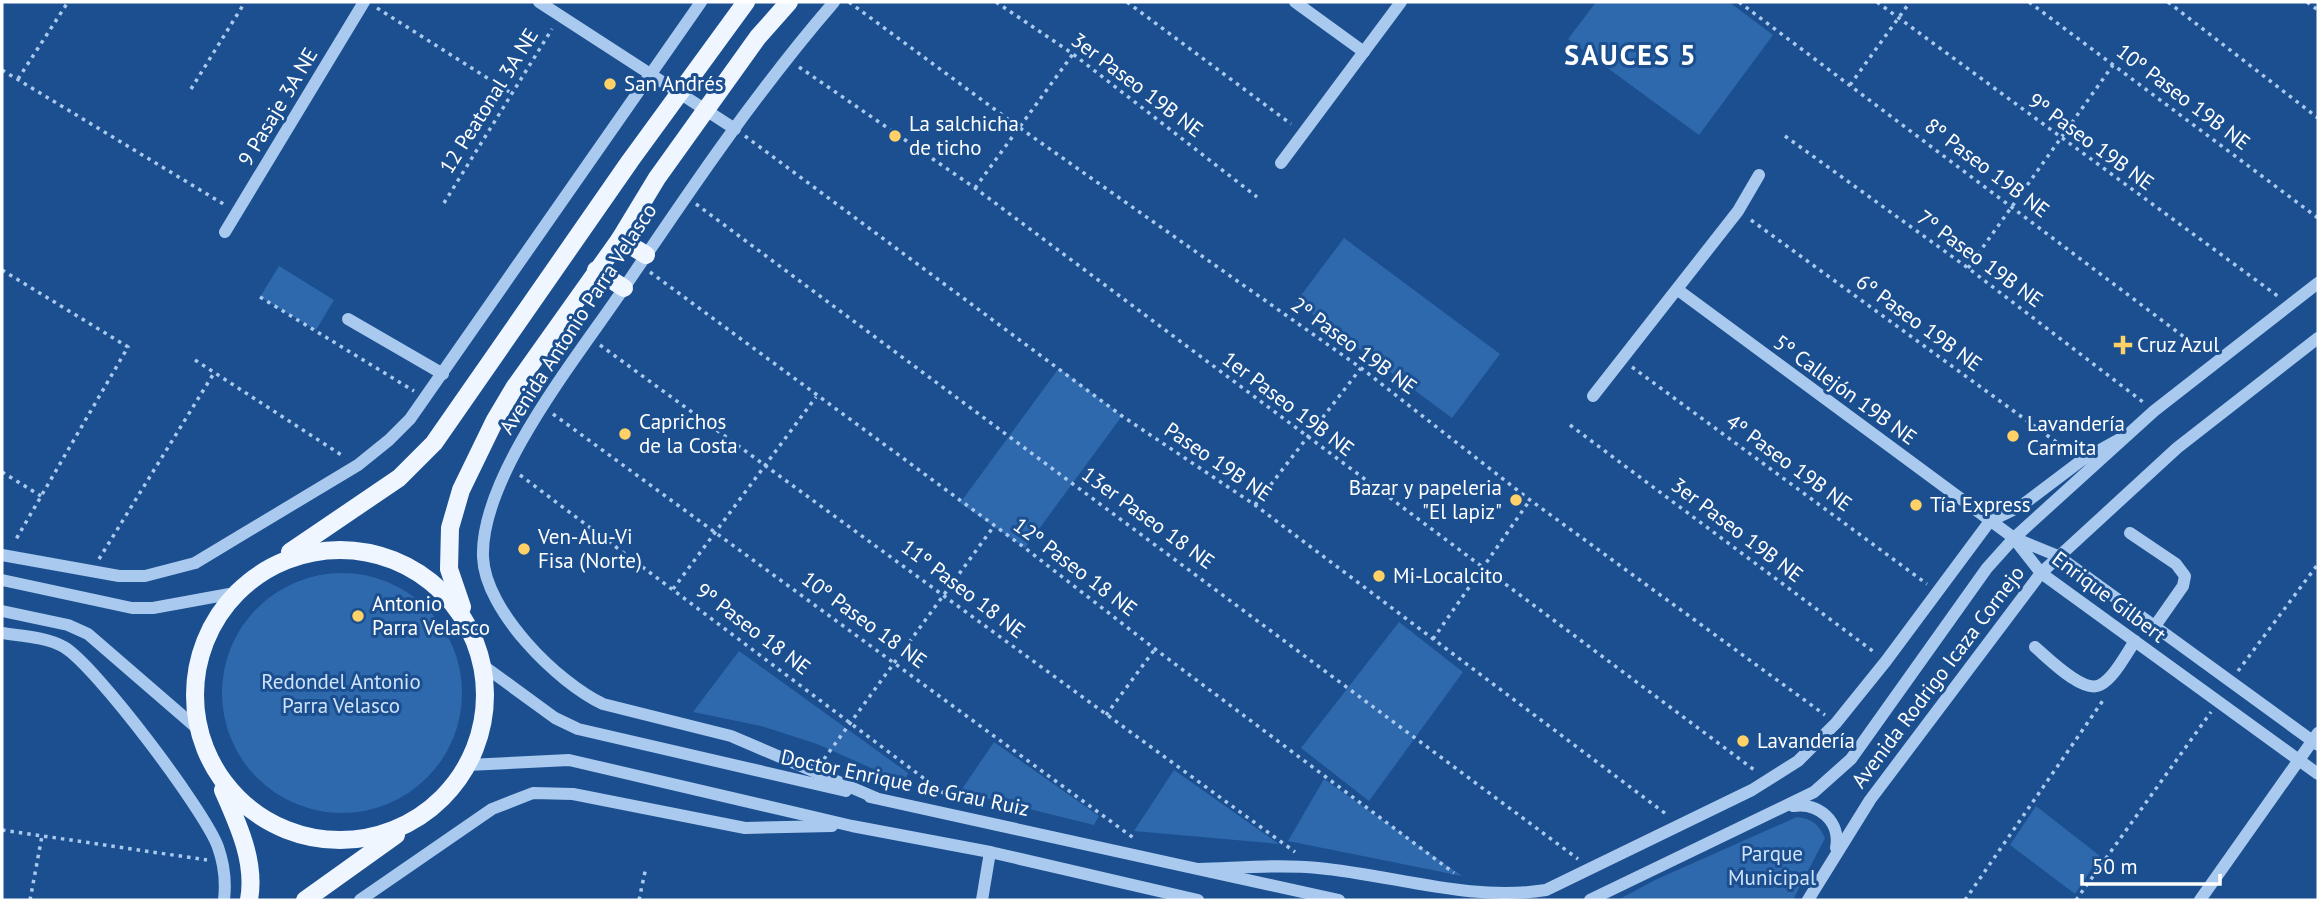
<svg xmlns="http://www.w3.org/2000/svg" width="2320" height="902" font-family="'PT Sans',sans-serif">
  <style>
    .park { fill: #2e69ad }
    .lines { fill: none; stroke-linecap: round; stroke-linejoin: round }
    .path { stroke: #a9c9ee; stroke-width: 3.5; stroke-dasharray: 3.5 5; stroke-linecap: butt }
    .minor { stroke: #a9c9ee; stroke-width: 12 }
    .major { stroke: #f0f6ff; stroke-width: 18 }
    .poi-dot { fill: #ffd166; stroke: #1b4f8f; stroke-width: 2.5 }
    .labels { text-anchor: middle; stroke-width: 6; stroke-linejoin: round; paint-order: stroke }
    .poi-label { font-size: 21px; fill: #fff; stroke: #1b4f8f; text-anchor: start }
    .street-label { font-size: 21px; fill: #fff; stroke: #1b4f8f }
    .park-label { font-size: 21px; fill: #cfe3fa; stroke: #1b4f8f }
    .district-label { font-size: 28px; font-weight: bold; letter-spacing: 2px; fill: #fff; stroke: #1b4f8f }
  </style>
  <rect width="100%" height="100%" fill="#1b4f8f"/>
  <!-- park -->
  <g class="park">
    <polygon points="1596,2 1729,2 1773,35 1699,135 1568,39"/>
    <polygon points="1344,238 1500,354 1452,418 1296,302"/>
    <polygon points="279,266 334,300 316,330 260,297"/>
    <polygon points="1059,368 1122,416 1025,548 960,503"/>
    <circle cx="342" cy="693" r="120"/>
    <polygon points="1399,622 1463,672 1369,801 1301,748"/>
    <polygon points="739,651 908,773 905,783 817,744 761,726 693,712"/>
    <polygon points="994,742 1099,816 1094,825 960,792"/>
    <polygon points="1174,770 1279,844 1134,831"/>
    <polygon points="1324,779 1462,876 1288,841"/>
    <polygon points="2036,806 2100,856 2075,894 2010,845"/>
    <path d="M1797,817C1812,818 1819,825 1825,838L1793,900H1618L1655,880Z"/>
  </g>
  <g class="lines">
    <!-- path -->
    <g class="path">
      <polyline points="849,2 1020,128 1361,368 1530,500 1825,715"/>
      <polyline points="996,2 1073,54 1257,197"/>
      <polyline points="1127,2 1291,124"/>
      <polyline points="1739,2 2204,352"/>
      <polyline points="1877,2 2279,297"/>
      <polyline points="2029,2 2318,218"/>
      <polyline points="2168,2 2318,118"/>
      <polyline points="2307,2 2318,10"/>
      <polyline points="377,8 511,93"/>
      <polyline points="799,67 975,188 1757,772"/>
      <polyline points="2,70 225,205"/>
      <polyline points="18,79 68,2"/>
      <polyline points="1850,85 1910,2"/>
      <polyline points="191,89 245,2"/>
      <polyline points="745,136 1122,416 1255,505 1666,814"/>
      <polyline points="1785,136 1968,268 2143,402"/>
      <polyline points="975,188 1073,54"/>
      <polyline points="444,203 552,29"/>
      <polyline points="696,204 1578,859"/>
      <polyline points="1751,220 2070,452"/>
      <polyline points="1968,268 2113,65"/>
      <polyline points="2,270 128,347 15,541"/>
      <polyline points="650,272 1025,548 1155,649 1454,873"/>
      <polyline points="260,297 414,391"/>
      <polyline points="600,345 1295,852"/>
      <polyline points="195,360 343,456"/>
      <polyline points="1632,367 1927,584"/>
      <polyline points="553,414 1135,839"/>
      <polyline points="1570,425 1874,652"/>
      <polyline points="2,472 41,496"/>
      <polyline points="520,475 950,798"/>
      <polyline points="1255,505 1361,368"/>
      <polyline points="99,559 214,373"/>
      <polyline points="673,589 816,397"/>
      <polyline points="1433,639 1530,500"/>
      <polyline points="2238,671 2318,564"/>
      <polyline points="1106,715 1155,649"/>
      <polyline points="824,759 994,526"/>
      <polyline points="2,830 207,860"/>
      <polyline points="30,900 42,836"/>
      <polyline points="639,900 646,867"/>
      <polyline points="1965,900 2104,699"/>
      <polyline points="2076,900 2211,712"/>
    </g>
    <!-- minor -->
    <g class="minor">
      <polyline points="539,2 735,129"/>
      <path d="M834,2C757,91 690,190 624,288C579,355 480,476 483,557C485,611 558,683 603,704L731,736L876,798"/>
      <polyline points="1295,2 1364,52"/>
      <polyline points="1281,163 1401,2"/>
      <polyline points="225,232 364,2"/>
      <polyline points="1678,290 2014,538 2058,556 2318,745"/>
      <polyline points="348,319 443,374"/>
      <polyline points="1593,396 1738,211 1759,175"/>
      <polyline points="2130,533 2176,564 2185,576 2183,586 2155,626"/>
      <polyline points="2016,541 2041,573 2318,774"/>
      <polyline points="2,555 119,576 145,576 195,563 358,465 389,440 410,419 701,2"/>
      <polyline points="2,580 132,608 153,608 235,593"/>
      <polyline points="2,611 68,625 88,634 199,730"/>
      <path d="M2,633C22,636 46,637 64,647C96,666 205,811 218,847C224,864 226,883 224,900"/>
      <path d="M2035,647C2048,658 2083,694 2100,685C2114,678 2126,654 2135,641"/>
      <polyline points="481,664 555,718 578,729 846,791"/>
      <polyline points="468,765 569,760 852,826 990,852 1198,900"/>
      <polyline points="870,797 1339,900"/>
      <path d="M1793,806C1819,802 1841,822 1836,848"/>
      <path d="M1199,869C1238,868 1279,864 1318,868C1394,875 1469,902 1546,890L1752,790L1798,761L1836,723L1886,661L1990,521L2021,506L2082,460L2127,435"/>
      <polyline points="360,900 492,809 533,793 573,794 745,828 832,826"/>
      <polyline points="982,900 990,852"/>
      <polyline points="1590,900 1814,792 1851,759 1987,568 2014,538 2154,411 2318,283"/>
      <polyline points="1808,900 1870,800 2041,573 2177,448 2318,338"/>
      <polyline points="2200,900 2318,733"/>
    </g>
    <!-- major -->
    <g class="major">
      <polyline points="620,239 646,255"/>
      <polyline points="596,270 624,288"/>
      <circle cx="340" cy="695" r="145"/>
      <polyline points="290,552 399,478 434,443 630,161 746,2"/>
      <polyline points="462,607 449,569 450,528 461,490 495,420 514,388 620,239 657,178 758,37 789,2"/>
      <path d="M223,790C238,824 256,862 249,900"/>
      <polyline points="305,900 396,835"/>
    </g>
  </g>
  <!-- markers -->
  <g class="poi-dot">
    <circle cx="610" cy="84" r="7"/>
    <circle cx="895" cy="136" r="7"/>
    <path d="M2119.5 334.5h7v7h7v7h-7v7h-7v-7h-7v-7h7z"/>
    <circle cx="625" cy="434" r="7"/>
    <circle cx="2013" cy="436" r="7"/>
    <circle cx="1516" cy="500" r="7"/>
    <circle cx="1916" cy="505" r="7"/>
    <circle cx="524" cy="549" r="7"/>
    <circle cx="1379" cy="576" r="7"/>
    <circle cx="358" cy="616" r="7"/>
    <circle cx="1743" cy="741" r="7"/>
  </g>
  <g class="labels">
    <!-- poi labels -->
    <g class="poi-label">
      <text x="624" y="91">San Andrés</text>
      <text x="909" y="131">La salchicha<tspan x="909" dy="24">de ticho</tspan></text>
      <text x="2137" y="352">Cruz Azul</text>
      <text x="639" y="429">Caprichos<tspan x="639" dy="24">de la Costa</tspan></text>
      <text x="2027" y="431">Lavandería<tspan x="2027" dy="24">Carmita</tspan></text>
      <text x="1502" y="495" text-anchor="end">Bazar y papeleria<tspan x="1502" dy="24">"El lapiz"</tspan></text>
      <text x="1930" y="512">Tía Express</text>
      <text x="538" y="544">Ven-Alu-Vi<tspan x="538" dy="24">Fisa (Norte)</tspan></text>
      <text x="1393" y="583">Mi-Localcito</text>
      <text x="372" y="611">Antonio<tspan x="372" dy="24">Parra Velasco</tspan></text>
      <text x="1757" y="748">Lavandería</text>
    </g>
    <!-- street labels -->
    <g class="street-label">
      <text transform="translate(1137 85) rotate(37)" y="7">3er Paseo 19B NE</text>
      <text transform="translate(2183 97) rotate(37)" y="7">10º Paseo 19B NE</text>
      <text transform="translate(489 101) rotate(-58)" y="7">12 Peatonal 3A NE</text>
      <text transform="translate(278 107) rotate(-59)" y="7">9 Pasaje 3A NE</text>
      <text transform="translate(2091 142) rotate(36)" y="7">9º Paseo 19B NE</text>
      <text transform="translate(1987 168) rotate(37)" y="7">8º Paseo 19B NE</text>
      <text transform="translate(1980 259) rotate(36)" y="7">7º Paseo 19B NE</text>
      <text transform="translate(578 319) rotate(-57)" y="7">Avenida Antonio Parra Velasco</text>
      <text transform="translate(1919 323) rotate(36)" y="7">6º Paseo 19B NE</text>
      <text transform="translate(1354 346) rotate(36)" y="7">2º Paseo 19B NE</text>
      <text transform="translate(1845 390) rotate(36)" y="7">5º Callejón 19B NE</text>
      <text transform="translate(1288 404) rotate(37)" y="7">1er Paseo 19B NE</text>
      <text transform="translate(1218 462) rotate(34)" y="7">Paseo 19B NE</text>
      <text transform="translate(1789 463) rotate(36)" y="7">4º Paseo 19B NE</text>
      <text transform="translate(1148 518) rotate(36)" y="7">13er Paseo 18 NE</text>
      <text transform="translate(1737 530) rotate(37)" y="7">3er Paseo 19B NE</text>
      <text transform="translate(1075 567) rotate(37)" y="7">12º Paseo 18 NE</text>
      <text transform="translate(963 589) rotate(37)" y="7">11º Paseo 18 NE</text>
      <text transform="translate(2109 597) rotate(37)" y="7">Enrique Gilbert</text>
      <text transform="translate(864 620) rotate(36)" y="7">10º Paseo 18 NE</text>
      <text transform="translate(753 629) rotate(37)" y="7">9º Paseo 18 NE</text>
      <text transform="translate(1938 677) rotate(-53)" y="7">Avenida Rodrigo Icaza Cornejo</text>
      <text transform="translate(905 783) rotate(12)" y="7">Doctor Enrique de Grau Ruiz</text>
    </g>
    <!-- park labels -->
    <g class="park-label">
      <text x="341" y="689">Redondel Antonio<tspan x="341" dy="24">Parra Velasco</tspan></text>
      <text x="1772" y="861">Parque<tspan x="1772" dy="24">Municipal</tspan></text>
    </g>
    <!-- district labels -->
    <g class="district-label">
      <text x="1631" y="65">SAUCES 5</text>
    </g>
  </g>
  <!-- border -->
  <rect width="2320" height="902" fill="none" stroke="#ffffff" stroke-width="7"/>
  <!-- scale -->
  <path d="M2082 874v10h138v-10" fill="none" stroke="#ffffff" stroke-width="3.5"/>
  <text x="2092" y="874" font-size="21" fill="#ffffff" stroke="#1b4f8f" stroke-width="5" paint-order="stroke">50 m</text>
</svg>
